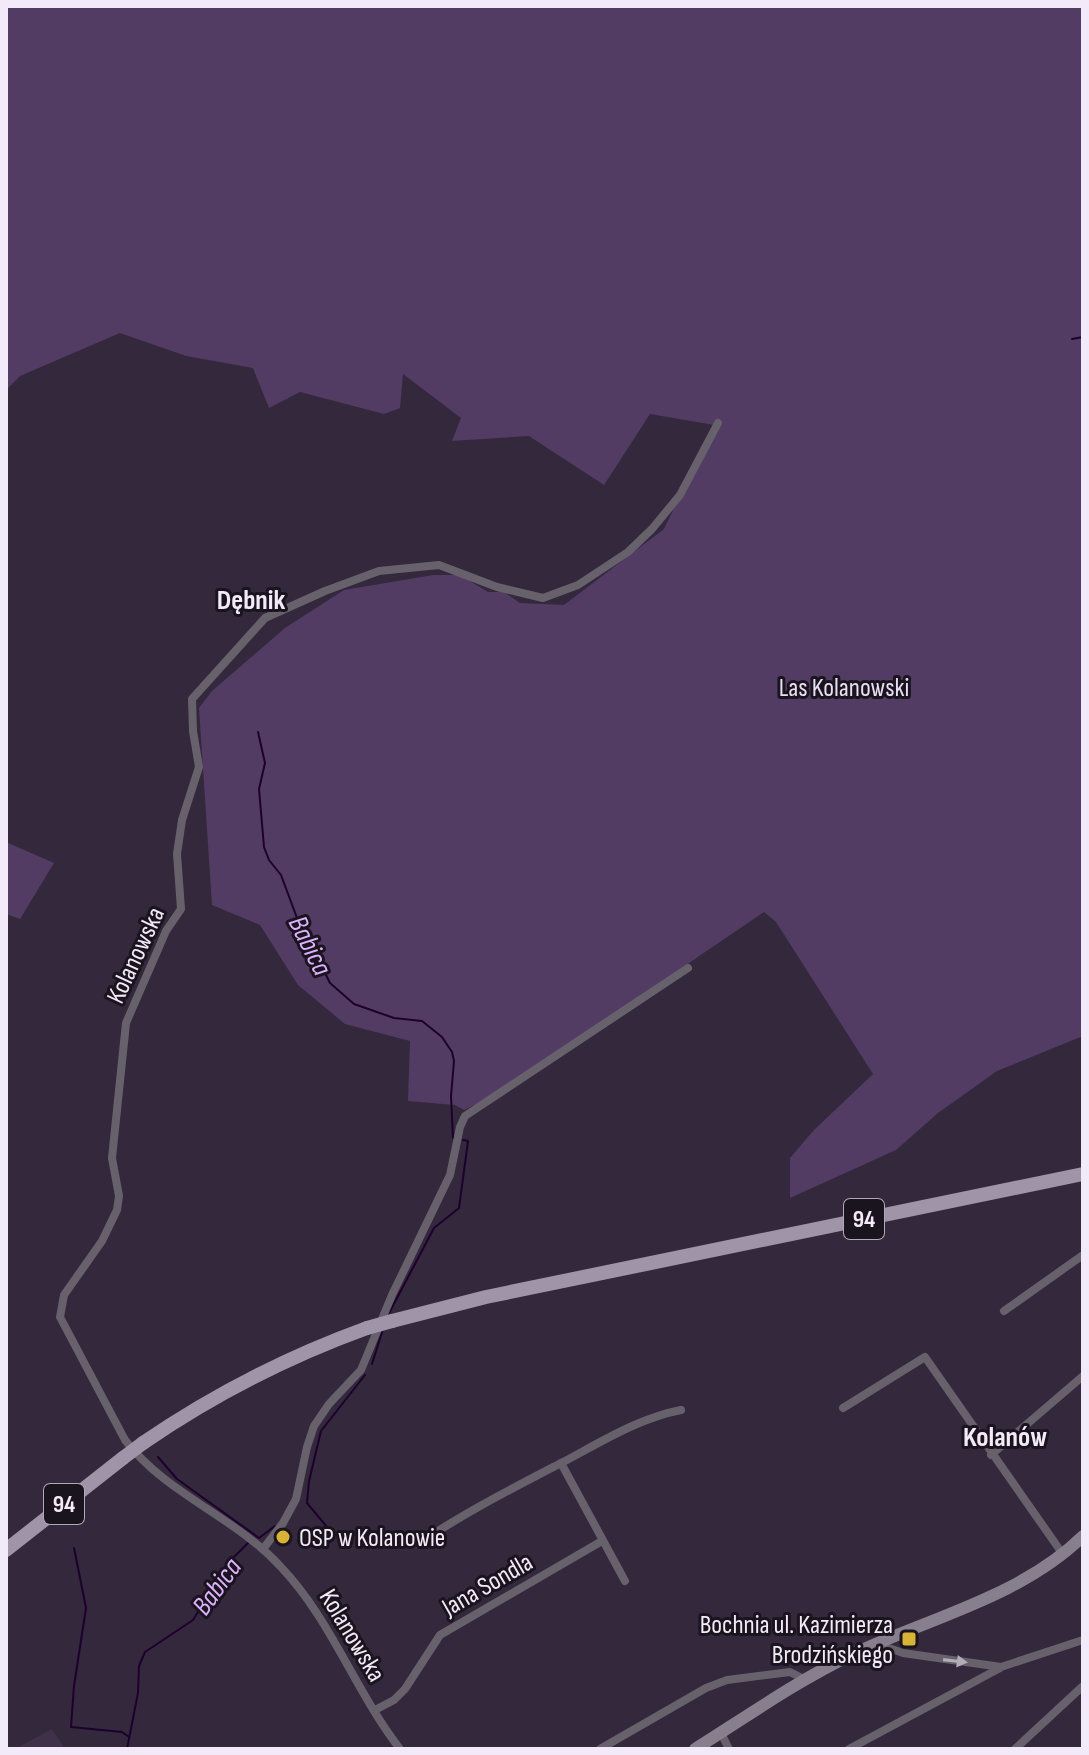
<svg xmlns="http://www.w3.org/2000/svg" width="1089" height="1755" font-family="'Sofia Sans Condensed',sans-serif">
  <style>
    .built { fill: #3f314a }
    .green { fill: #533c63 }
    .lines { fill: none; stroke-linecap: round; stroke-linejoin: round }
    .stream { stroke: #1e002f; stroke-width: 2 }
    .street { stroke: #67616c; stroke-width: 8 }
    .secondary { stroke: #877e8e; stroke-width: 12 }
    .primary { stroke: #a094a9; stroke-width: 14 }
    .primary-bridge { stroke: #a094a9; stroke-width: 14 }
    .oneway { fill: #b3acb9 }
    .poi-dot { fill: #d9b434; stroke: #19141d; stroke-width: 3 }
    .labels { text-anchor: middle; stroke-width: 6; stroke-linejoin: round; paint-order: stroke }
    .shield { fill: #19141d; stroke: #b1aab6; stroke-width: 2 }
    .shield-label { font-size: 24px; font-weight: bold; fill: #f2eaf8 }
    .park-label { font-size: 26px; fill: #e9def2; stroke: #19141d }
    .street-label { font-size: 26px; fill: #f2eaf8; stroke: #19141d }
    .poi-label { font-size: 26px; fill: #f2eaf8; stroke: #19141d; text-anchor: start }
    .neighbourhood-label { font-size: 28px; font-weight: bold; fill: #f2eaf8; stroke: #19141d }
    .water-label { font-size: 28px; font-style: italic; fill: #ddb1fe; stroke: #19141d }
  </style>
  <rect width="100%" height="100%" fill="#34283c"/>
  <!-- built -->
  <polygon class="built" points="52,1729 65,1749 15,1749"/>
  <!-- green -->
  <g class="green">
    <polygon points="6,6 1083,6 1083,1036 997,1071 938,1113 896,1150 790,1198 790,1158 814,1130 873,1074 776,922 764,912 493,1096 464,1110 455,1105 408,1101 410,1041 345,1024 298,985 260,925 212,905 199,708 212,691 285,628 344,590 433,575 460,575 488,592 504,592 520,603 564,605 664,529 714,425 650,414 604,485 529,436 452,441 461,418 403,374 400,408 384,414 300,392 269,408 253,368 186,356 120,333 20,376 6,390"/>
    <polygon points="6,842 54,863 20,919 6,914"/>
  </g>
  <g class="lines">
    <!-- stream -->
    <g class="stream">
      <polyline points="1072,339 1083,337"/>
      <polyline points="258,732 265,763 259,789 264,847 269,860 281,875 300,926 302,939 320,963 330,983 354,1004 394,1018 422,1021 442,1037 452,1052 454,1061 451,1096 453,1138"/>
      <polyline points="388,1315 434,1228 459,1208 468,1141 463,1140"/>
      <polyline points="372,1364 382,1332"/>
      <polyline points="158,1457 177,1479 259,1538 275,1526"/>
      <polyline points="298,1541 318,1548 333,1540 332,1533 307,1503 309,1481 321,1431 365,1375"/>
      <polyline points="74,1548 86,1608 74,1686 71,1727 122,1732 129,1737"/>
      <polyline points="127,1749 138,1693 139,1666 145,1652 193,1620 230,1561 248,1543"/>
    </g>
    <!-- street -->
    <g class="street">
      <polyline points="1004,1311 1083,1255"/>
      <polyline points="843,1408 925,1357 1062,1553"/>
      <polyline points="991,1455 1083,1376"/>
      <polyline points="561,1463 625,1581"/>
      <path d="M418,1544C464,1513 513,1488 563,1462C601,1442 639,1418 681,1410"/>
      <polyline points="263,1549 283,1523 296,1499 307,1447 314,1426 329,1404 361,1370 392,1295 450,1175 460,1127 465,1116 688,968"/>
      <polyline points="883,1641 886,1647 903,1653 1001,1667 1083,1640"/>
      <polyline points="375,1710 394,1700 405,1689 440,1635 602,1541"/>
      <polyline points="721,1733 729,1749"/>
      <path d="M400,1749C355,1691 331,1619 280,1566C234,1516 166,1494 125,1440L60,1317L64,1295L102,1241L117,1210L119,1196L112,1158L126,1023L166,931L181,909L177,854L182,820L199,767L193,731L192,699L265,618L325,591L379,571L439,565L497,587L543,598L578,585L628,552L652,529L680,495L718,423"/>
      <polyline points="600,1749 706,1688 727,1680 790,1672 806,1680"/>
      <polyline points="849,1749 1000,1668"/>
      <polyline points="1015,1749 1083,1686"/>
    </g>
    <!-- secondary -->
    <path class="secondary" d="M695,1749C746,1717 797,1681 851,1655C928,1618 1021,1597 1083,1536"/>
    <!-- primary -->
    <g class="primary">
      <polyline points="392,1321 486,1297 1083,1174"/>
      <path d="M143,1443C213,1395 287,1357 367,1328"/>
      <polyline points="6,1550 123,1458"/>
    </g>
    <!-- primary-bridge -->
    <g class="primary-bridge">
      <polyline points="367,1328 392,1321"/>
      <polyline points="123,1458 143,1443"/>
    </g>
  </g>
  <!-- one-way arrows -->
  <defs><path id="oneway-solid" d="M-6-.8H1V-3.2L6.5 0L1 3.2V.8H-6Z" transform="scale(2)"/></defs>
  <use class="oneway" href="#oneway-solid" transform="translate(955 1661) rotate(7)"/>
  <!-- markers -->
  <g class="poi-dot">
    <circle cx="283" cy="1537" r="8"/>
    <rect x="901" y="1631" width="16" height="16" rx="4"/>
  </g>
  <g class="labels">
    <!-- shield labels -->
    <g class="shield">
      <rect x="844" y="1199" width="40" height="40" rx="6"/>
      <rect x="44" y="1484" width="40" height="40" rx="6"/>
    </g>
    <g class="shield-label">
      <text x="864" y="1227">94</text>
      <text x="64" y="1512">94</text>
    </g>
    <!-- park labels -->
    <g class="park-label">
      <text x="844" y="696">Las Kolanowski</text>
    </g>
    <!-- street labels -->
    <g class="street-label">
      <text transform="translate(135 955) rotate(-65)" y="9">Kolanowska</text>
      <text transform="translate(487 1584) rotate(-30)" y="9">Jana Sondla</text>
      <text transform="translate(353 1635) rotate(59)" y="9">Kolanowska</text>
    </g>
    <!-- poi labels -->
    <g class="poi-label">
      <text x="299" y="1546">OSP w Kolanowie</text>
      <text x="893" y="1633" text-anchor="end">Bochnia ul. Kazimierza<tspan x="893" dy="30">Brodzińskiego</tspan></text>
    </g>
    <!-- neighbourhood labels -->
    <g class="neighbourhood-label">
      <text x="251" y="609">Dębnik</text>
      <text x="1005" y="1446">Kolanów</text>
    </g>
    <!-- water labels -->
    <g class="water-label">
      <text transform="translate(311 945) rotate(63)" y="10">Babica</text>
      <text transform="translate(216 1586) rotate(-54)" y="10">Babica</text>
    </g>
  </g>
  <!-- border -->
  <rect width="1089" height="1755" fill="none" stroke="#f2eaf8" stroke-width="16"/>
</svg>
